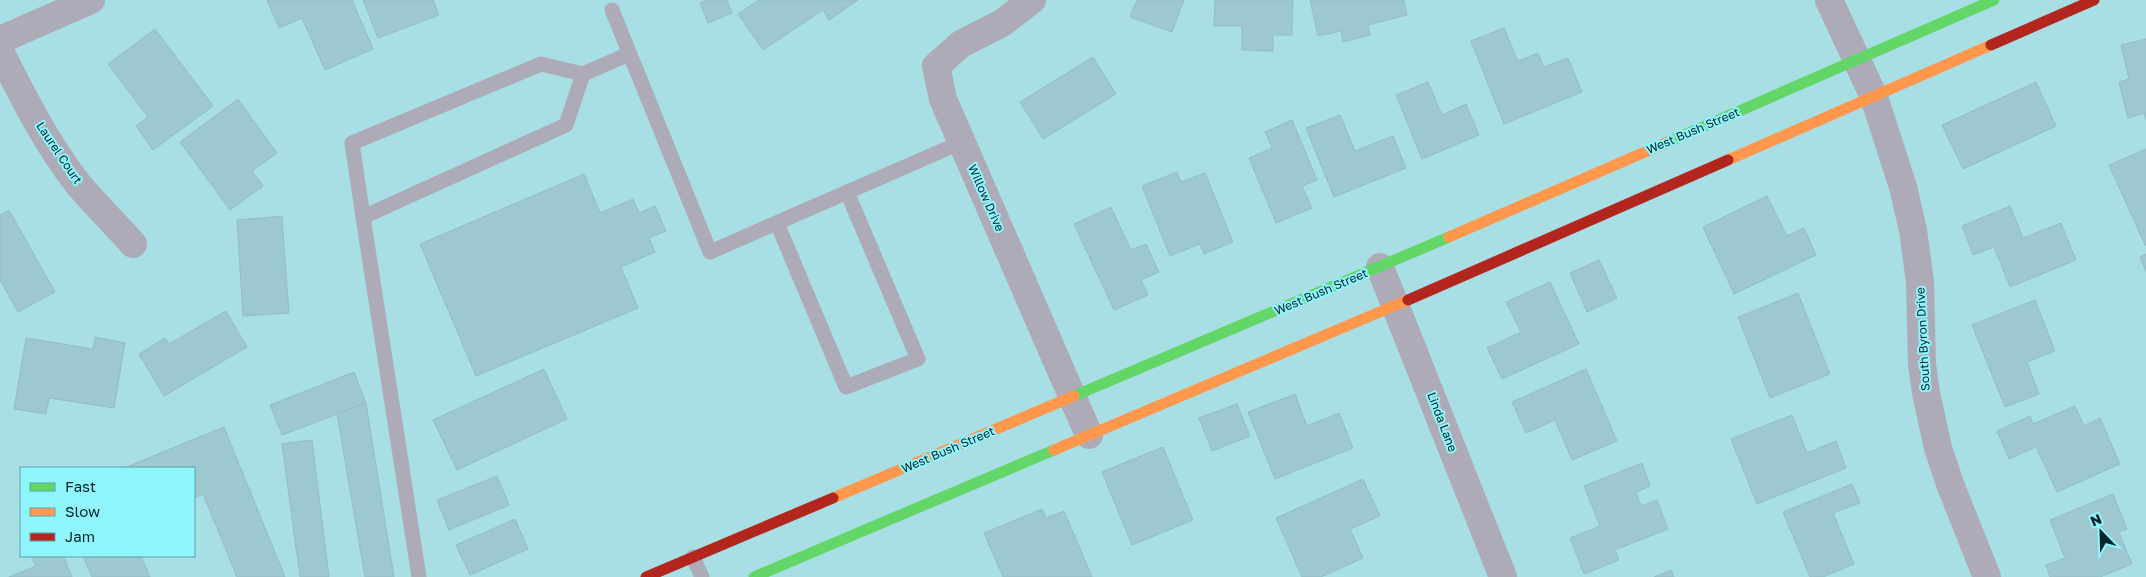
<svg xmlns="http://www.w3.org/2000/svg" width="2146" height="577" font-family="'Golos Text',sans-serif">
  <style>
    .building { fill: #9ec8d0; stroke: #94bdc5 }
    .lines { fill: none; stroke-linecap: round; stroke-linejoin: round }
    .lane { stroke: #adabb7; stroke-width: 15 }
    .street { stroke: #adabb7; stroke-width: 28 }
    .fast { stroke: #63d668; stroke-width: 11 }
    .slow { stroke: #ff974d; stroke-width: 11 }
    .jam { stroke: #b3261e; stroke-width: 11 }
    .labels { text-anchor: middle; stroke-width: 4; stroke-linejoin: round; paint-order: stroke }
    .street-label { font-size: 12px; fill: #042629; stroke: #90f4fd }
  </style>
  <rect width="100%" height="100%" fill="#a8dfe4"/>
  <!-- building -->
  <g class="building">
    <polygon points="267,0 352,0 373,49 325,70 302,18 279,28"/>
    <polygon points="363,0 433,0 439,15 378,38"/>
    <polygon points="707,0 727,0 732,13 708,23 700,3"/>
    <polygon points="759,0 858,0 829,20 823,10 763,50 738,14"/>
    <polygon points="1137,0 1184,0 1172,32 1130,17"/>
    <polygon points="1215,0 1293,0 1292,35 1273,35 1273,51 1242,50 1242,26 1214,26"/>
    <polygon points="1310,0 1404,0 1407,15 1368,25 1370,35 1343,42 1341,31 1318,36"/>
    <polygon points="1504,28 1518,61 1538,53 1544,67 1568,58 1582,92 1504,124 1471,41"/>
    <polygon points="155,29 213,106 153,150 136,126 148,117 108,64"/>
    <polygon points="2146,39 2146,120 2144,113 2128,118 2119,82 2129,79 2121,45"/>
    <polygon points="1093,57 1116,94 1043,139 1020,102"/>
    <polygon points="1428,82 1442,115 1466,104 1479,135 1422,159 1396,95"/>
    <polygon points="2036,82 2056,126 1963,169 1942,125"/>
    <polygon points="238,99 277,153 252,171 263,186 230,210 180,142"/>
    <polygon points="1340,115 1355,151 1393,136 1406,168 1334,197 1306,128"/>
    <polygon points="1292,120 1317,180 1302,186 1312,208 1276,223 1249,158 1272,148 1265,132"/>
    <polygon points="2146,149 2146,245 2145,245 2109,165"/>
    <polygon points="1177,172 1181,182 1205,173 1233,242 1204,254 1200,244 1170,256 1142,186"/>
    <polygon points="584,174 600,213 633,199 639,213 655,206 666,231 649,238 655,252 621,267 638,308 476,376 420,244"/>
    <polygon points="1767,196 1787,236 1804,228 1816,255 1734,294 1703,227"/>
    <polygon points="2010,206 2023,238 2061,223 2076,260 2010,287 1994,247 1973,255 1962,226"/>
    <polygon points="1111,207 1131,250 1146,244 1159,272 1141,280 1148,295 1114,310 1074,224"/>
    <polygon points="9,210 55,292 18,312 0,280 0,215"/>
    <polygon points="282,216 289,313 243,316 237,220"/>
    <polygon points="2146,254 2146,272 2140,257"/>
    <polygon points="1599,260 1617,298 1587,312 1570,273"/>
    <polygon points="1550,282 1579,344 1502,379 1487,348 1521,332 1506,302"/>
    <polygon points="1798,293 1830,374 1770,398 1738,317"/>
    <polygon points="2035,300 2055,351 2027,362 2039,394 2005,407 1972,325"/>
    <polygon points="226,311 247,347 164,396 139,354 165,338 169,344"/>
    <polygon points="95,337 125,343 114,408 49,398 46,414 14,409 26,338 93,349"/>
    <polygon points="544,369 567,419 457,470 433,420"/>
    <polygon points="1586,369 1617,441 1572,460 1555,420 1526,433 1512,402"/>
    <polygon points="354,372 366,403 282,435 270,405"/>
    <polygon points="1295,394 1307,426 1339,413 1353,448 1275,479 1248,412"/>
    <polygon points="366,403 394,577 365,577 337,414"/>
    <polygon points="1237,404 1250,436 1212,451 1199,418"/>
    <polygon points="2075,406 2084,426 2100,418 2120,464 2057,492 2036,447 2009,459 1997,431 2030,416 2033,424"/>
    <polygon points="1792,415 1807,453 1836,441 1846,468 1757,504 1731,439"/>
    <polygon points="224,427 285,577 237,577 203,494 194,498 194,468 124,468"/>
    <polygon points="312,440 329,577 300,577 282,444"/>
    <polygon points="1163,447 1193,520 1132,545 1102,472"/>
    <polygon points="1642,463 1650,486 1636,492 1641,506 1657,500 1668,529 1615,550 1619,560 1584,574 1570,538 1600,526 1584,486"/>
    <polygon points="497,476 509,505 449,530 437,500"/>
    <polygon points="1363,479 1380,516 1350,529 1363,558 1321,577 1302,577 1276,518"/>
    <polygon points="1852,484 1860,503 1833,513 1854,564 1823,577 1810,577 1783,512"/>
    <polygon points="2113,494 2127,529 2119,532 2132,564 2100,577 2050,577 2046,565 2065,558 2050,520"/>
    <polygon points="1042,509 1046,518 1064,511 1092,577 1003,577 984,533"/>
    <polygon points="515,519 528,549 470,575 456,545"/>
    <polygon points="31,556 63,556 72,577 9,577 36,566"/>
    <polygon points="83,556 141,556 150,577 92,577"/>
    <polygon points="1671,570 1674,577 1654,577"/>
  </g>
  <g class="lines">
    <!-- lane -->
    <g class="lane">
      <polyline points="612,10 710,252 962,142"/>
      <polyline points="583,74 566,125 363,217 352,143 541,64 583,74 629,54"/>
      <polyline points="363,217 419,577"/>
      <polyline points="777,223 846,387 918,359 847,192"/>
      <polyline points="693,557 702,577"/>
    </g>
    <!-- street -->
    <g class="street">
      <polyline points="1032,0 1002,23 961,44 936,66 943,99 1089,435"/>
      <polyline points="1829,0 1874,97 1903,187 1913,230 1920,282 1922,364 1926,393 1938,448 1950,484 1987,577"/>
      <polyline points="0,40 91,0"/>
      <path d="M0,51C23,97 46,143 78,184C95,204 115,224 133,244"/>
      <polyline points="1380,267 1503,577"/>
    </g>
    <!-- fast -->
    <g class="fast">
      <polyline points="1668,142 1994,0"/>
      <polyline points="1074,396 1449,237"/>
      <polyline points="754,577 1054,450"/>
    </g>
    <!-- slow -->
    <g class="slow">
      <polyline points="1728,160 1991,45"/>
      <polyline points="1449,237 1668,142"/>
      <polyline points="1054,450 1408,300"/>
      <polyline points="833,498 1074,396"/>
    </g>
    <!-- jam -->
    <g class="jam">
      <polyline points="1991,45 2094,0"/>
      <polyline points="1408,300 1728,160"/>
      <polyline points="646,577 833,498"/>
    </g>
  </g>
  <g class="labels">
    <!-- street labels -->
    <g class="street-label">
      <text transform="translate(1693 131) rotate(-23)" y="4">West Bush Street</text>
      <text transform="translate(59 153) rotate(56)" y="4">Laurel Court</text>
      <text transform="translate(986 198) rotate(66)" y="4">Willow Drive</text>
      <text transform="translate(1321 292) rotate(-23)" y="4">West Bush Street</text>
      <text transform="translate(1923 339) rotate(-93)" y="4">South Byron Drive</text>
      <text transform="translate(1442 422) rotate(69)" y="4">Linda Lane</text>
      <text transform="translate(948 450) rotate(-23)" y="4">West Bush Street</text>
    </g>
  </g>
  <!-- legend -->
  <rect x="20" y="467" width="175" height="90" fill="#90f4fd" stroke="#58a2a8"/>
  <rect x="30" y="483" width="25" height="8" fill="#63d668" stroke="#58a2a8"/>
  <text x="65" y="492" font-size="15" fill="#042629">Fast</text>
  <rect x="30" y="508" width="25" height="8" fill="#ff974d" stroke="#58a2a8"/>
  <text x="65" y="517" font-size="15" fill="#042629">Slow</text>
  <rect x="30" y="533" width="25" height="8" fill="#b3261e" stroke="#58a2a8"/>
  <text x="65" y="542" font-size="15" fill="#042629">Jam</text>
  <!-- north arrow -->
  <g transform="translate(2101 532) rotate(337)" stroke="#90f4fd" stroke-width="4" paint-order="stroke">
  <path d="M0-4L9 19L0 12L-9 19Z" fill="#042629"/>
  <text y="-8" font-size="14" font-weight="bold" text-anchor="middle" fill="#042629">N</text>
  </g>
</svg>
